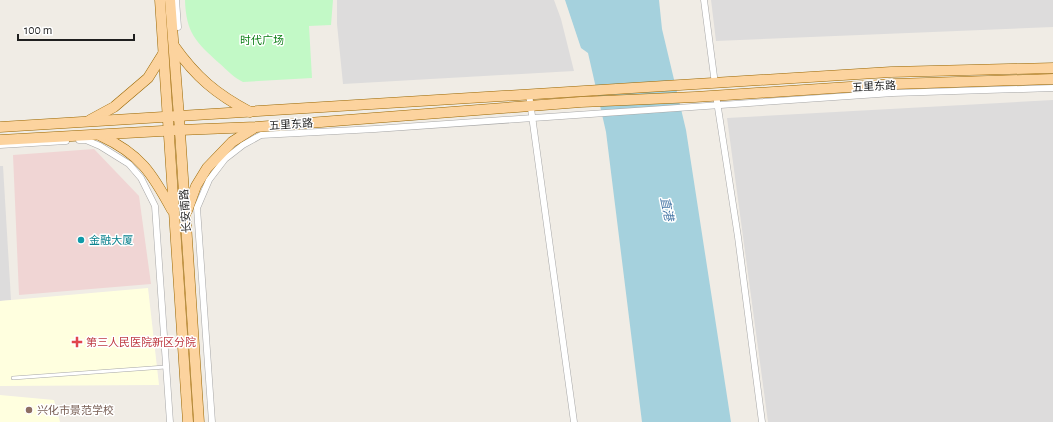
<svg xmlns="http://www.w3.org/2000/svg" width="1053" height="422" font-family="'Alegreya Sans','Noto Sans SC',sans-serif">
  <style>
    .residential { fill: #dddcdc }
    .commercial { fill: #f0d5d4 }
    .education { fill: #ffffdf }
    .park { fill: #c2f9c6 }
    .water { fill: #a5d1dd }
    .lines { fill: none; stroke-linecap: round; stroke-linejoin: round }
    .service-casing { stroke: #a6a6a6; stroke-width: 4 }
    .minor-casing { stroke: #a6a6a6; stroke-width: 7 }
    .primary-casing { stroke: #960; stroke-width: 11 }
    .service { stroke: #fff; stroke-width: 3 }
    .minor { stroke: #fff; stroke-width: 6 }
    .primary { stroke: #fcd39e; stroke-width: 10 }
    .culture-dot { fill: #0f9aa8; stroke: #fff; stroke-width: 1.5 }
    .health-dot { fill: #e0444e; stroke: #fff; stroke-width: 1.5 }
    .education-dot { fill: #8d6e63; stroke: #fff; stroke-width: 1.5 }
    .labels { text-anchor: middle; stroke-width: 3; stroke-linejoin: round; paint-order: stroke }
    .park-label { font-size: 11px; fill: #0c7e15; stroke: #fff }
    .street-label { font-size: 11px; fill: #1f1f1f; stroke: #fff }
    .culture-label { font-size: 11px; fill: #0d838f; stroke: #fff; text-anchor: start }
    .health-label { font-size: 11px; fill: #be3a42; stroke: #fff; text-anchor: start }
    .education-label { font-size: 11px; fill: #785e54; stroke: #fff; text-anchor: start }
    .water-label { font-size: 12px; font-style: italic; fill: #4878a7; stroke: #fff }
  </style>
  <rect width="100%" height="100%" fill="#f0ece5"/>
  <!-- residential -->
  <g class="residential">
    <polygon points="337,0 554,0 561,19 574,71 343,84 337,24"/>
    <polygon points="711,0 1053,0 1053,27 716,41"/>
    <polygon points="1053,100 1053,422 768,422 727,118"/>
    <polygon points="0,166 3,166 11,300 0,301"/>
  </g>
  <!-- commercial -->
  <polygon class="commercial" points="94,149 139,196 151,284 19,295 13,155"/>
  <!-- education -->
  <g class="education">
    <polygon points="148,288 159,385 0,386 0,301"/>
    <polygon points="0,395 54,400 60,422 0,422"/>
  </g>
  <!-- park -->
  <path class="park" d="M185,0H333L331,25L309,26L312,78L243,82C233,77 227,70 219,63C196,42 186,33 185,0Z"/>
  <!-- water -->
  <polygon class="water" points="565,0 659,0 662,29 686,130 731,422 642,422 606,132 588,53 581,48"/>
  <g class="lines">
    <!-- service casing -->
    <g class="service-casing">
      <polyline id="service" points="13,378 165,367"/>
    </g>
    <!-- minor casing -->
    <g class="minor-casing">
      <g id="minor">
        <polyline points="176,0 178,27"/>
        <polyline points="704,0 715,84"/>
        <polyline points="529,94 574,422"/>
        <polyline points="716,95 738,237 762,422"/>
        <polyline points="79,140 86,140 100,146 129,164 141,178 155,206 170,422"/>
        <polyline points="0,145 66,141"/>
        <polyline points="212,422 197,208 209,180 225,159 243,145 261,135 375,129 893,93 1053,88"/>
      </g>
    </g>
    <!-- primary casing -->
    <g class="primary-casing">
      <g id="primary">
        <polyline points="160,0 188,422"/>
        <polyline points="170,0 179,117 199,422"/>
        <path d="M174,46C196,77 216,94 250,112"/>
        <polyline points="90,120 114,107 148,78 163,54"/>
        <polyline points="0,127 891,72 1053,68"/>
        <path d="M101,136C140,154 152,173 172,210"/>
        <polyline points="0,140 180,130 256,127 581,102 695,97 895,84 1053,79"/>
        <polyline points="187,211 196,186 207,168 232,142 254,128"/>
      </g>
    </g>
    <!-- service -->
    <use href="#service" class="service"/>
    <!-- minor -->
    <use href="#minor" class="minor"/>
    <!-- primary -->
    <use href="#primary" class="primary"/>
  </g>
  <!-- markers -->
  <circle class="culture-dot" cx="81" cy="240" r="4"/>
  <path class="health-dot" d="M75 336h4v4h4v4h-4v4h-4v-4h-4v-4h4z"/>
  <circle class="education-dot" cx="29" cy="410" r="4"/>
  <g class="labels">
    <!-- park labels -->
    <g class="park-label">
      <text x="262" y="44">时代广场</text>
    </g>
    <!-- street labels -->
    <g class="street-label">
      <text transform="translate(874 86) rotate(-3)" y="4">五里东路</text>
      <text transform="translate(291 124) rotate(-4)" y="4">五里东路</text>
      <text transform="translate(185 211) rotate(-94)" y="4">长安南路</text>
    </g>
    <!-- culture labels -->
    <g class="culture-label">
      <text x="89" y="244">金融大厦</text>
    </g>
    <!-- health labels -->
    <g class="health-label">
      <text x="86" y="346">第三人民医院新区分院</text>
    </g>
    <!-- education labels -->
    <g class="education-label">
      <text x="37" y="414">兴化市景范学校</text>
    </g>
    <!-- water labels -->
    <g class="water-label">
      <text transform="translate(667 209) rotate(78)" y="4">直港</text>
    </g>
  </g>
  <!-- scale -->
  <path d="M18 34v6h116v-6" fill="none" stroke="#1f1f1f" stroke-width="2"/>
  <text x="24" y="34" font-size="12" fill="#1f1f1f" stroke="#ffffff" stroke-width="3" paint-order="stroke">100 m</text>
</svg>
